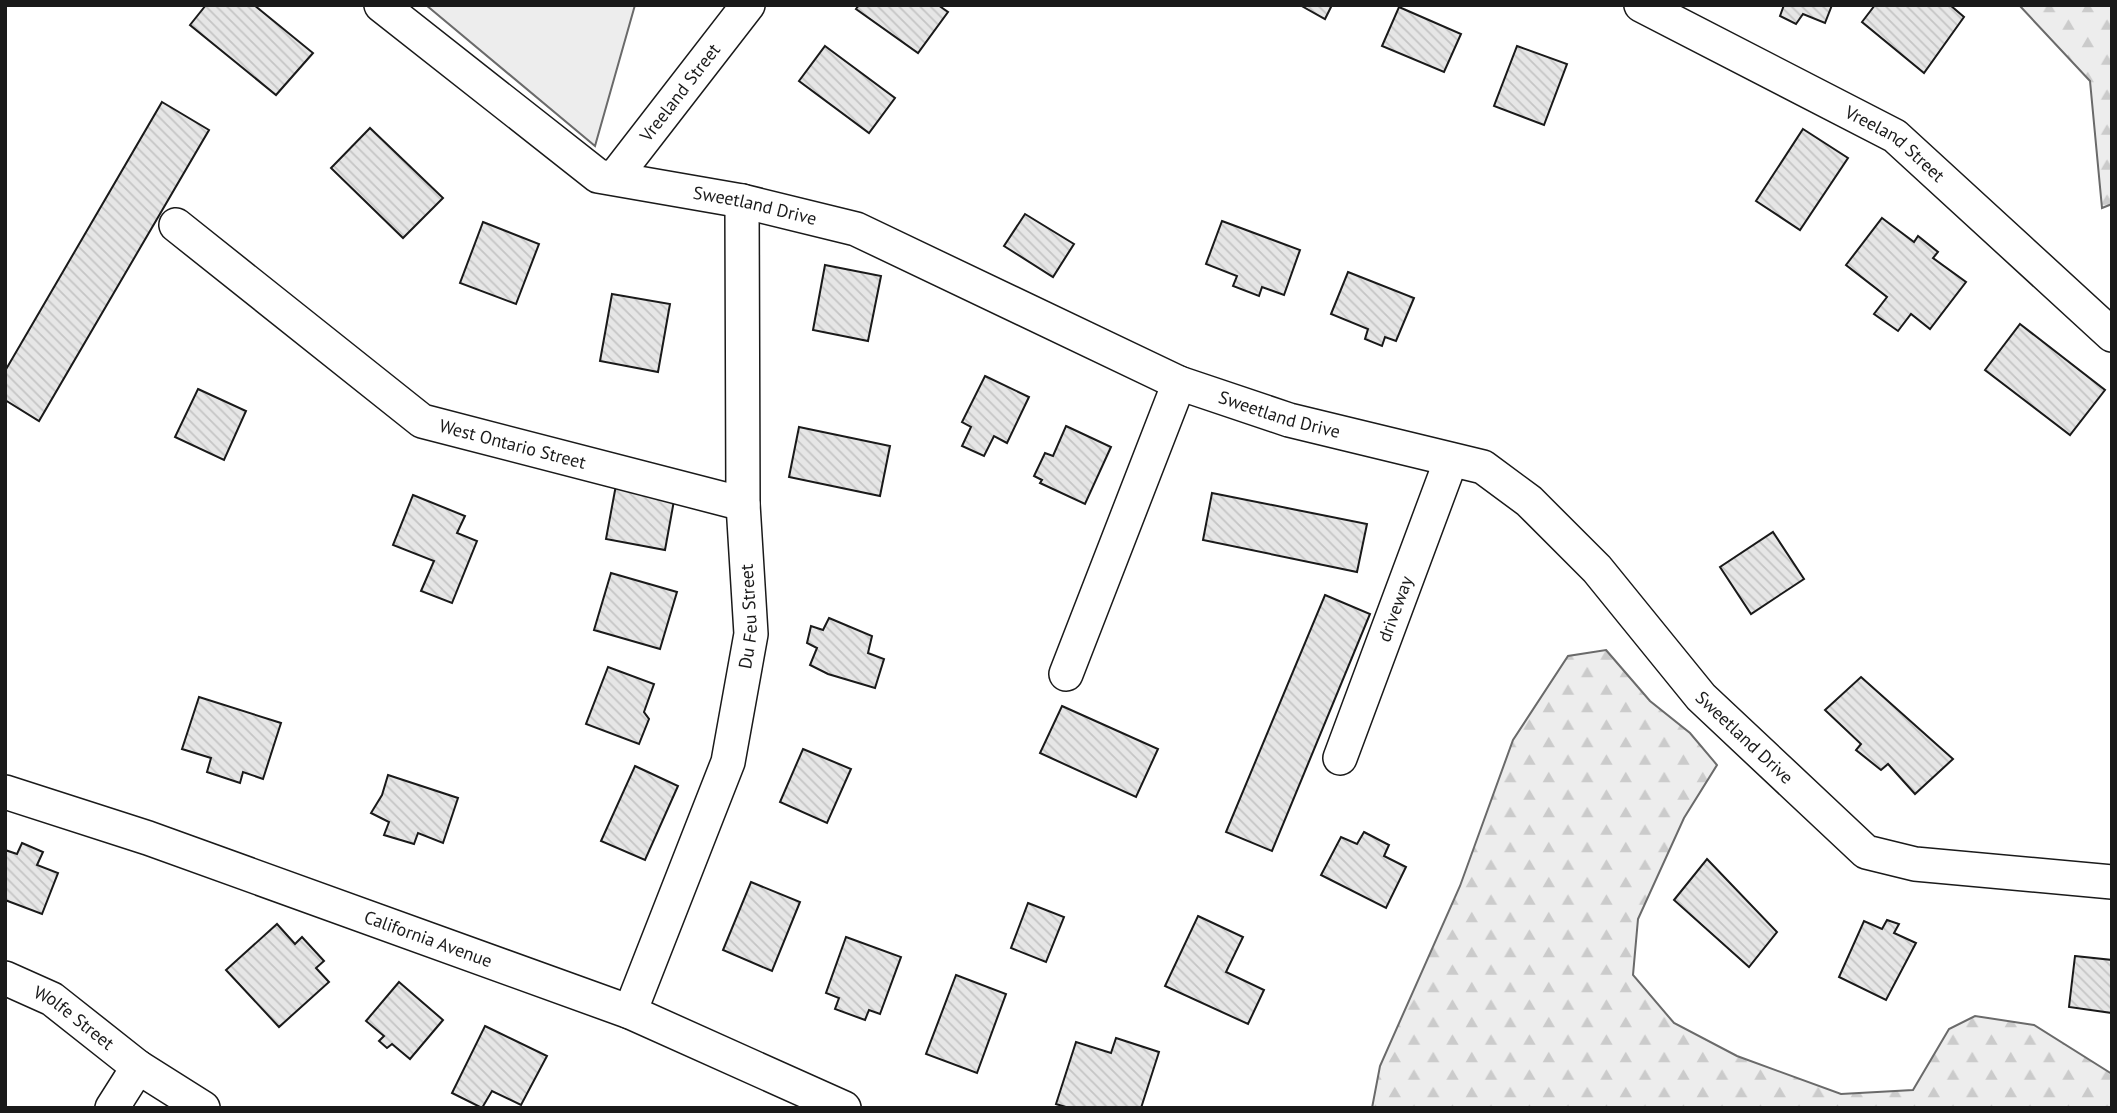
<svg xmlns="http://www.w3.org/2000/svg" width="2117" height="1113" font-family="'PT Sans',sans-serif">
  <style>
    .forest { fill: url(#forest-firs); stroke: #6a6a6a; stroke-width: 2 }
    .built { fill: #ededed; stroke: #6a6a6a; stroke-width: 2 }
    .building { fill: url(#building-back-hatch); stroke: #1a1a1a; stroke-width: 2 }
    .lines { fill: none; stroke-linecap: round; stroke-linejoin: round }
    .minor-casing { stroke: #1a1a1a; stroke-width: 36 }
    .minor { stroke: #fff; stroke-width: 33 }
    .labels { text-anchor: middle; stroke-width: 5; stroke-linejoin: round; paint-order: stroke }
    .street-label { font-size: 18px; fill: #1a1a1a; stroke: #fff }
  </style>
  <defs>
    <pattern id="forest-firs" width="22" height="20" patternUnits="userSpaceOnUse" patternTransform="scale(1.75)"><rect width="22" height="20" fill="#ededed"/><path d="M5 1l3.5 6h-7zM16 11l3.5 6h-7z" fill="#cbcbcb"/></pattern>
    <pattern id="building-back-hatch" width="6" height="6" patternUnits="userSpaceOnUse" patternTransform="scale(1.75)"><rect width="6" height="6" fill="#e6e6e6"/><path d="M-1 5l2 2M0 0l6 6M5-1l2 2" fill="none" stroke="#c5c5c5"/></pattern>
  </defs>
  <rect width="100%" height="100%" fill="#fff"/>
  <!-- forest -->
  <g class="forest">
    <polygon points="2019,5 2112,5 2112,204 2102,208 2090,81"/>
    <polygon points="1606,650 1650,701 1690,733 1717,765 1684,818 1638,919 1633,975 1674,1023 1737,1056 1841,1094 1913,1090 1949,1029 1975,1016 2034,1025 2112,1074 2112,1108 1372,1108 1380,1066 1460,886 1513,740 1568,656"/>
  </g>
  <!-- built -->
  <polygon class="built" points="426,5 635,5 595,146"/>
  <!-- building -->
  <g class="building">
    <polygon points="206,5 254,5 313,53 276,95 190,25"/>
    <polygon points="859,5 938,5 948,12 918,53 856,9"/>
    <polygon points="1300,5 1332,5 1325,19"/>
    <polygon points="1784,5 1832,5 1825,23 1803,14 1796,24 1780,16"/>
    <polygon points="1875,5 1950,5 1964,17 1924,73 1862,22"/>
    <polygon points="1399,7 1461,34 1444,72 1382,46"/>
    <polygon points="825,46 895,98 869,133 799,81"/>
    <polygon points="1517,46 1567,64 1544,125 1494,106"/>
    <polygon points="162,102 209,130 39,421 5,400 5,371"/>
    <polygon points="370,128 443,198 403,238 331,168"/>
    <polygon points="1803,129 1848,158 1800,230 1756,201"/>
    <polygon points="1025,214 1074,244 1053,277 1004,246"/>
    <polygon points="1882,218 1914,242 1918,236 1938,252 1933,258 1966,282 1930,329 1911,314 1898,331 1874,314 1887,297 1846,265"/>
    <polygon points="1222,221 1300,250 1284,295 1262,287 1259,296 1233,286 1237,276 1206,264"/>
    <polygon points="483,222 539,244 516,304 460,283"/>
    <polygon points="825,265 881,276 868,341 813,330"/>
    <polygon points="1348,272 1414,298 1396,341 1385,337 1382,346 1365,339 1368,329 1331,314"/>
    <polygon points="612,294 670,304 658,372 600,361"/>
    <polygon points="2020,324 2105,390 2070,435 1985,370"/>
    <polygon points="985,376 1029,397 1007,443 994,436 984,456 962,446 971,427 962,422"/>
    <polygon points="198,389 246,411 224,460 175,437"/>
    <polygon points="1066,426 1111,447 1085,504 1040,483 1042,480 1034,476 1045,453 1053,456"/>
    <polygon points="799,427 890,446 880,496 789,477"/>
    <polygon points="616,485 675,495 665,550 606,539"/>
    <polygon points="1212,493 1367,524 1357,572 1203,540"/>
    <polygon points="413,495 465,516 457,533 477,541 452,603 421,591 434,561 393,545"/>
    <polygon points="1773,532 1804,579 1751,614 1720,567"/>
    <polygon points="611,573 677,592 660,649 594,630"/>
    <polygon points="1325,595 1370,614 1272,851 1226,832"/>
    <polygon points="829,618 872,636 868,653 884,659 875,688 828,674 810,665 817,648 807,643 811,626 823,630"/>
    <polygon points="608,667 654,684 644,712 649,719 639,744 586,724"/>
    <polygon points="1861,677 1953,759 1915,794 1888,764 1881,770 1856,750 1861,744 1825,710"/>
    <polygon points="199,697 281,723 263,779 243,772 240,783 207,772 211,758 182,749"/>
    <polygon points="1062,706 1158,749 1136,797 1040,753"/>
    <polygon points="803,749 851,769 827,823 780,802"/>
    <polygon points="635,766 678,786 645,860 601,841"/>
    <polygon points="388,775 458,798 443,843 418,833 414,844 384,835 389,822 371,813 382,795"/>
    <polygon points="1364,832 1389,845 1384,856 1406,867 1386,908 1321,875 1341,837 1357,844"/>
    <polygon points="22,843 43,852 37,865 58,873 42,914 5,900 5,850 17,854"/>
    <polygon points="1707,859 1777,932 1749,967 1674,900"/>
    <polygon points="751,882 800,902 772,971 723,950"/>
    <polygon points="1028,903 1064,917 1046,962 1011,948"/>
    <polygon points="1198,916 1243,937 1226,972 1264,990 1248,1024 1165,986"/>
    <polygon points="1887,920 1899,924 1894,933 1916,943 1886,1000 1839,977 1864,921 1882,929"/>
    <polygon points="277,924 295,944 302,937 324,961 316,968 329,982 279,1027 226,970"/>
    <polygon points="846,937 901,957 880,1014 869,1010 865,1020 835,1009 839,998 826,993"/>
    <polygon points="2075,956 2112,960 2112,1013 2069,1007"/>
    <polygon points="956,975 1006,994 977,1073 926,1054"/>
    <polygon points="399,982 443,1020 410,1059 392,1044 387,1048 379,1041 384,1036 366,1021"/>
    <polygon points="485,1026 547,1056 521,1105 492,1091 482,1108 452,1093"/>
    <polygon points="1116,1038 1159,1052 1141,1108 1069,1108 1056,1104 1076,1042 1111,1053"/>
  </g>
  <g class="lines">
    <!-- minor casing -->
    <g class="minor-casing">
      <g id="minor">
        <path id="s1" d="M381,5L598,176L742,201L856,229L1179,383L1289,420L1483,467L1529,501L1597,569L1701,697L1866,852L1915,864L2112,882"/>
        <path id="s2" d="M1641,5L1895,136L2112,335"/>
        <path id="s3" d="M614,178L748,5"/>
        <path id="s4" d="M176,225L422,421L743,504"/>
        <polyline points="1066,674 1179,383"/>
        <path id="s5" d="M1340,758L1451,460"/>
        <path id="s6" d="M5,792L148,838L630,1012L844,1108"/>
        <path id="s7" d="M5,978L52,999L138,1067L203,1108"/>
        <path id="s8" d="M630,1012L728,762L751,634L743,504L742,201"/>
        <polyline points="112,1108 138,1067"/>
      </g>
    </g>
    <!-- minor -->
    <use href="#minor" class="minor"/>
  </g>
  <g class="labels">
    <!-- street labels -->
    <g class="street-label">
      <text dy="6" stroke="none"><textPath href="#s3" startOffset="108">Vreeland Street</textPath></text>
      <text dy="6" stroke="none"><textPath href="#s2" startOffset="290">Vreeland Street</textPath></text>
      <text dy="6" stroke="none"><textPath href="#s1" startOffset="436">Sweetland Drive</textPath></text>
      <text dy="6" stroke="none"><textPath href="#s1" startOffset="1003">Sweetland Drive</textPath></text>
      <text dy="6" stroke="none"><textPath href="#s4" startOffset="408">West Ontario Street</textPath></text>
      <text dy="6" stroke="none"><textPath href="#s5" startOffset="159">driveway</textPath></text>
      <text dy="6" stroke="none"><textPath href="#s8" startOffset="416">Du Feu Street</textPath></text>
      <text dy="6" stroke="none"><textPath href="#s1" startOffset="1591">Sweetland Drive</textPath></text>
      <text dy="6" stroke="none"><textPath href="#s6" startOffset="448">California Avenue</textPath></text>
      <text dy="6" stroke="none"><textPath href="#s7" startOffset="80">Wolfe Street</textPath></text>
    </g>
  </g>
  <!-- border -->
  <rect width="2117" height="1113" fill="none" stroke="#1a1a1a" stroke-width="14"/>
</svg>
